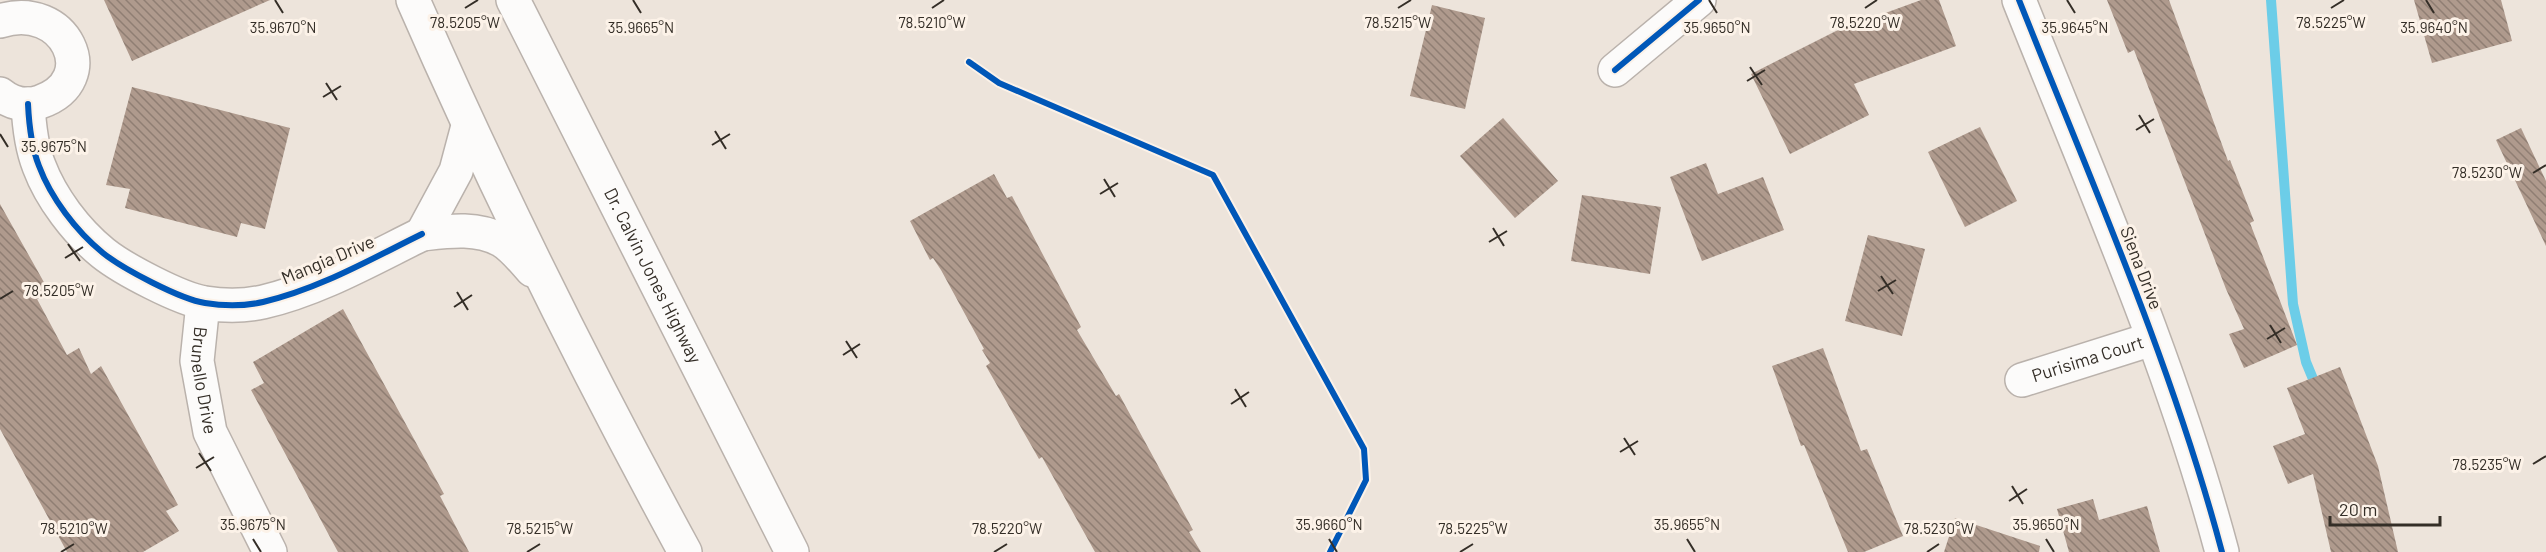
<svg xmlns="http://www.w3.org/2000/svg" width="2546" height="552" font-family="Barlow,sans-serif">
  <style>
    .lines { fill: none; stroke-linecap: round; stroke-linejoin: round }
    .stream { stroke: #6ccde8; stroke-width: 10 }
    .building { fill: url(#building-back-hatch) }
    .street-casing { stroke: #bab2ac; stroke-width: 36 }
    .highway-casing { stroke: #bab2ac; stroke-width: 36 }
    .street { stroke: #fcfbfa; stroke-width: 33 }
    .highway { stroke: #fcfbfa; stroke-width: 33 }
    .cycleway-casing { stroke: #fcf2e8; stroke-width: 10 }
    .cycleway { stroke: #0057b8; stroke-width: 6 }
    .ticks { fill: none; stroke: #342e27; stroke-width: 2 }
    .labels { text-anchor: middle; stroke-width: 6; stroke-linejoin: round; paint-order: stroke }
    .street-label { font-size: 18px; fill: #342e27; stroke: #fcf2e8 }
    .ticks-label { font-size: 15px; text-anchor: middle; fill: #342e27; stroke: #fcf2e8; stroke-width: 6; stroke-linejoin: round; paint-order: stroke }
  </style>
  <defs>
    <pattern id="building-back-hatch" width="6" height="6" patternUnits="userSpaceOnUse" patternTransform="scale(1.5)"><rect width="6" height="6" fill="#af9a8d"/><path d="M-1 5l2 2M0 0l6 6M5-1l2 2" fill="none" stroke="#8f7e73"/></pattern>
  </defs>
  <rect width="100%" height="100%" fill="#ede4db"/>
  <g class="lines">
    <!-- stream -->
    <polyline class="stream" points="2271,0 2293,304 2306,362 2318,391"/>
  </g>
  <!-- building -->
  <g class="building">
    <polygon points="104,0 270,0 132,61"/>
    <polygon points="1921,0 1939,0 1956,46 1854,84 1869,115 1790,154 1751,74 1836,31"/>
    <polygon points="2107,0 2169,0 2228,161 2230,160 2254,221 2250,223 2297,345 2244,368 2229,334 2244,329 2226,289 2134,50 2128,53"/>
    <polygon points="2414,0 2501,0 2512,41 2432,63"/>
    <polygon points="1432,5 1485,18 1465,109 1410,96"/>
    <polygon points="132,87 290,128 265,229 241,223 237,237 125,208 130,189 106,185"/>
    <polygon points="1503,118 1558,181 1515,218 1460,156"/>
    <polygon points="1980,127 2017,201 1965,227 1928,152"/>
    <polygon points="2521,128 2546,181 2546,246 2496,140"/>
    <polygon points="1706,163 1718,194 1763,177 1784,230 1702,261 1670,177"/>
    <polygon points="994,174 1007,198 1012,196 1081,327 1077,330 1116,396 1119,394 1193,530 1189,532 1201,552 1095,552 1042,457 1039,459 986,366 990,363 982,350 984,349 941,270 933,258 930,260 910,221"/>
    <polygon points="1582,195 1661,207 1650,274 1571,261"/>
    <polygon points="0,204 50,293 37,299 67,355 79,348 91,374 101,366 178,505 166,511 179,531 143,552 67,552 0,429"/>
    <polygon points="1868,235 1925,249 1902,336 1845,321"/>
    <polygon points="343,309 444,494 440,496 469,552 338,552 251,390 264,383 253,362"/>
    <polygon points="1823,348 1861,451 1867,449 1903,536 1864,552 1848,552 1804,445 1801,446 1772,366"/>
    <polygon points="2340,367 2378,466 2398,552 2331,552 2313,474 2288,484 2273,446 2305,434 2287,388"/>
    <polygon points="2093,499 2099,520 2147,506 2160,552 2069,552 2057,509"/>
    <polygon points="1955,518 2040,546 2039,552 1944,552"/>
  </g>
  <g class="lines">
    <!-- street casing -->
    <g class="street-casing">
      <g id="street">
        <path d="M2019,0C2091,181 2172,364 2222,552"/>
        <path d="M0,21C65,0 104,80 40,102C26,107 11,103 0,94"/>
        <polyline points="1615,70 1699,0"/>
        <path d="M28,104C29,125 31,146 39,166C51,198 76,231 103,253C123,269 180,299 205,303C223,306 245,306 263,302C319,289 371,259 422,234"/>
        <path id="s1" d="M203,303L197,361L210,432L270,552"/>
        <path id="s2" d="M2022,380L2152,339"/>
      </g>
    </g>
    <!-- highway casing -->
    <g class="highway-casing">
      <g id="highway">
        <path d="M413,0C495,188 587,372 685,552"/>
        <path id="s3" d="M513,0L792,552"/>
        <path d="M422,234C449,231 476,227 501,240C513,247 523,260 532,270"/>
        <polyline points="422,234 456,171 468,126"/>
      </g>
    </g>
    <!-- street -->
    <use href="#street" class="street"/>
    <!-- highway -->
    <use href="#highway" class="highway"/>
    <!-- cycleway casing -->
    <g class="cycleway-casing">
      <g id="cycleway">
        <path d="M2019,0C2091,181 2172,364 2222,552"/>
        <polyline points="969,62 999,83 1213,175 1364,449 1366,480 1330,552"/>
        <polyline points="1615,70 1699,0"/>
        <path d="M28,104C29,125 31,146 39,166C51,198 76,231 103,253C123,269 180,299 205,303C223,306 245,306 263,302C319,289 371,259 422,234"/>
      </g>
    </g>
    <!-- cycleway -->
    <use href="#cycleway" class="cycleway"/>
  </g>
  <!-- ticks -->
  <path class="ticks" d="M275,0L283,13M633,0L641,13M1709,0L1717,13M2067,0L2075,13M2426,0L2434,13M465,8L478,0M932,8L944,0M1398,8L1411,0M1865,8L1877,0M2331,8L2344,0M1750,67L1762,85M1747,81L1765,70M326,83L337,100M323,97L341,86M2139,115L2150,133M2136,130L2154,119M715,131L726,149M0,134L8,147M712,145L730,134M2533,173L2546,165M1104,179L1115,197M1100,194L1118,183M1493,228L1504,246M1489,242L1507,231M68,244L80,261M65,258L83,247M1881,276L1893,294M1878,291L1896,280M457,292L468,310M0,299L13,291M454,307L472,295M2270,325L2281,343M2267,339L2285,328M846,341L857,358M843,355L860,344M1235,389L1246,407M1231,404L1249,392M1624,438L1635,455M1620,452L1638,441M199,453L211,471M2533,464L2546,456M196,468L214,457M2012,486L2023,504M2009,501L2027,489M253,539L261,552M1329,539L1337,552M1687,539L1695,552M2046,539L2054,552M61,552L74,544M527,552L540,544M994,552L1007,544M1460,552L1473,544M1927,552L1939,544"/>
  <g class="labels">
    <!-- street labels -->
    <g class="street-label">
      <text transform="translate(328 260) rotate(-23)" y="6">Mangia Drive</text>
      <text transform="translate(2141 268) rotate(69)" y="6">Siena Drive</text>
      <text dy="6" stroke="none"><textPath href="#s3" startOffset="309">Dr. Calvin Jones Highway</textPath></text>
      <text dy="6" stroke="none"><textPath href="#s2" startOffset="69">Purisima Court</textPath></text>
      <text dy="6" stroke="none"><textPath href="#s1" startOffset="78">Brunello Drive</textPath></text>
    </g>
  </g>
  <g class="ticks-label">
    <text x="465" y="28">78.5205°W</text>
    <text x="932" y="28">78.5210°W</text>
    <text x="1398" y="28">78.5215°W</text>
    <text x="1865" y="28">78.5220°W</text>
    <text x="2331" y="28">78.5225°W</text>
    <text x="283" y="33">35.9670°N</text>
    <text x="641" y="33">35.9665°N</text>
    <text x="1717" y="33">35.9650°N</text>
    <text x="2075" y="33">35.9645°N</text>
    <text x="2434" y="33">35.9640°N</text>
    <text x="54" y="152">35.9675°N</text>
    <text x="2487" y="178">78.5230°W</text>
    <text x="59" y="296">78.5205°W</text>
    <text x="2487" y="470">78.5235°W</text>
    <text x="253" y="530">35.9675°N</text>
    <text x="1329" y="530">35.9660°N</text>
    <text x="1687" y="530">35.9655°N</text>
    <text x="2046" y="530">35.9650°N</text>
    <text x="74" y="534">78.5210°W</text>
    <text x="540" y="534">78.5215°W</text>
    <text x="1007" y="534">78.5220°W</text>
    <text x="1473" y="534">78.5225°W</text>
    <text x="1939" y="534">78.5230°W</text>
  </g>
  <!-- scale -->
  <path d="M2330 516v9h110v-9" fill="none" stroke="#342e27" stroke-width="3"/>
  <text x="2339" y="516" font-size="18" fill="#342e27" stroke="#fcf2e8" stroke-width="4.5" paint-order="stroke">20 m</text>
</svg>
